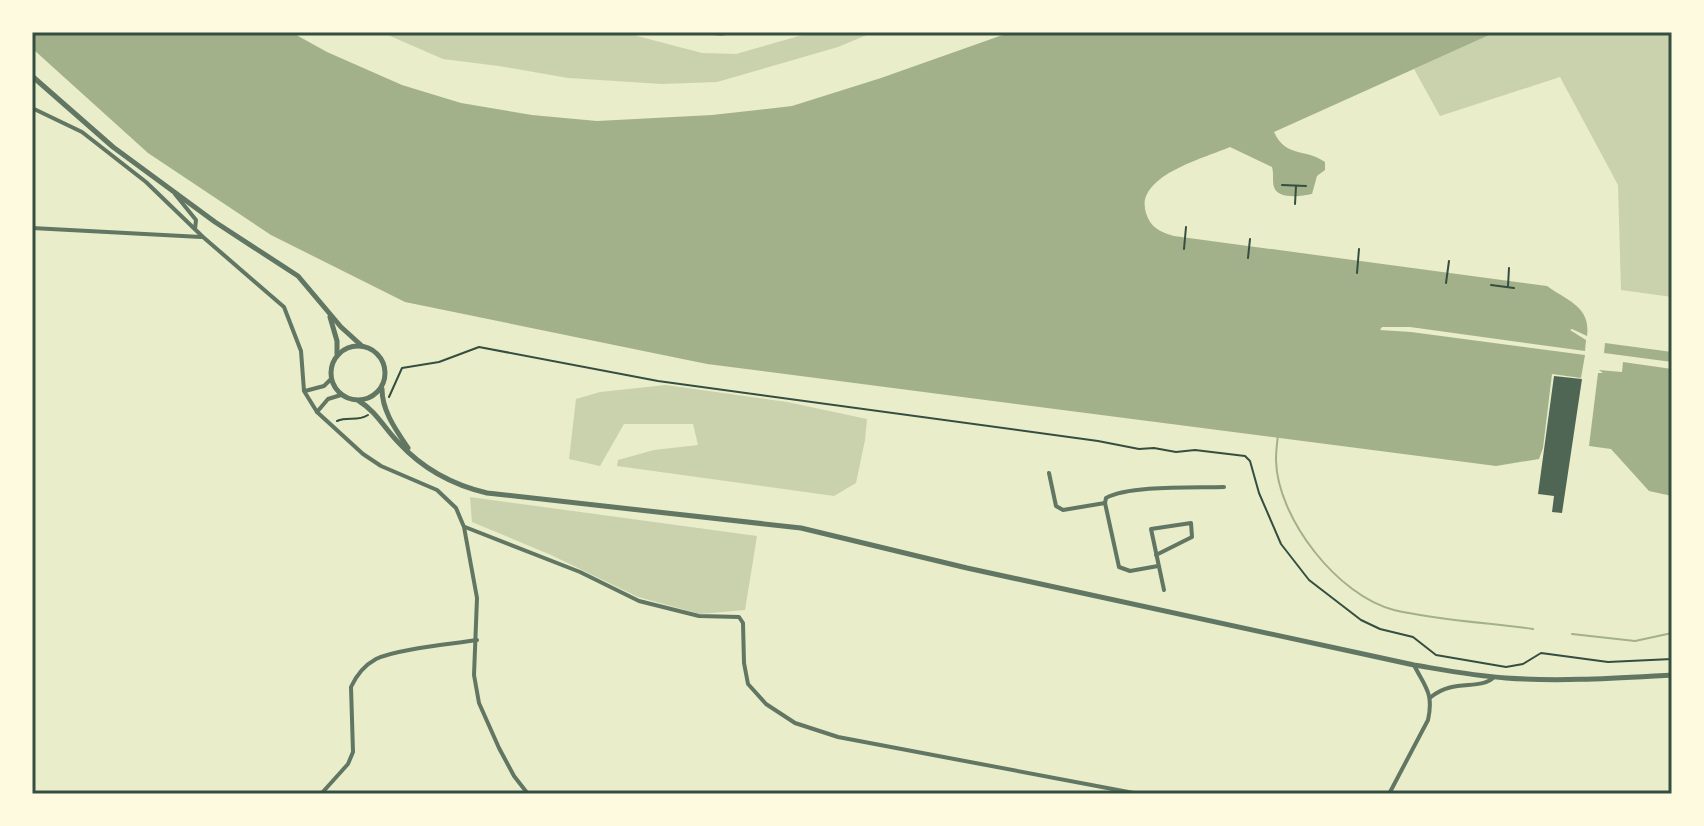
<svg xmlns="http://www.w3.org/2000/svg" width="1704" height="826" font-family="Cabin,sans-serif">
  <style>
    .green { fill: #cad2ad }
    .water { fill: #a3b18a }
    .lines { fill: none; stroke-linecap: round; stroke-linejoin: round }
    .stream { stroke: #a3b18a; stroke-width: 2 }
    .building { fill: #4f6655 }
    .path { stroke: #344e41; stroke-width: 2 }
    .minor { stroke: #617663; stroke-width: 4 }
    .tertiary { stroke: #617663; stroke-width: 5 }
    .neatline { fill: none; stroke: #344e41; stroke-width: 3 }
  </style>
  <rect width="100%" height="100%" fill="#e9edc9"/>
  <!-- green -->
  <g class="green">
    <polygon points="381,32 622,32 702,53 736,54 813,32 874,32 838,47 717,82 662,84 568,78 499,66 443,59"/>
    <polygon points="1496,32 1672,32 1672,297 1621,290 1618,185 1560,77 1440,116 1414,69"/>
    <polygon points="666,385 787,402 867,419 865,440 856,483 834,496 617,466 618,460 654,450 698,445 693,424 624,424 600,466 569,459 576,399 600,392"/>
    <polygon points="470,497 757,536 745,610 700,614 638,597 551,555 472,522"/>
  </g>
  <!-- water -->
  <g class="water">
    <path d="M32,32H291L327,52L402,85L461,103L532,115L597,121L712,115L792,106L881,78L1011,32H1496L1274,132C1286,158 1305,148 1325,162V170L1317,176L1312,194C1302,196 1278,200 1274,187C1272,181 1274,174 1272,167L1230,147C1205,158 1134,176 1146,213C1150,227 1160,232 1174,236L1547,286C1568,301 1591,307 1587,336L1572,329L1570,330L1586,340L1585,351L1410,327H1382L1380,330L1411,332L1585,355L1581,378L1552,374L1543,448L1539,459L1496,466L707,364L405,302L271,235L148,153L34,50L32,47Z"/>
    <polygon points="1605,343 1672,352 1672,362 1604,353"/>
    <polygon points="1623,362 1672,369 1672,496 1649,491 1611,449 1589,446 1598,373 1603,373 1599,370 1622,372"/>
  </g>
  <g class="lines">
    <!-- stream -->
    <g class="stream">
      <polyline points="698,32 721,35 739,32"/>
      <path d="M1278,435C1277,443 1276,452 1276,460C1277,518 1338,596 1394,610C1436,620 1490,623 1533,629"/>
      <polyline points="1572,634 1635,641 1672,633"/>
    </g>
  </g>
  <!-- building -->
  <polygon class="building" points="1554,376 1582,379 1562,513 1552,512 1554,496 1538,494"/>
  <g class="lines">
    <!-- path -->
    <g class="path">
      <polyline points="1282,185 1306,186"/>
      <polyline points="1295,204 1296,186"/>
      <polyline points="1184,249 1186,227"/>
      <polyline points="1248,258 1250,239"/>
      <polyline points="1357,273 1359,249"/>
      <polyline points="1446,283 1449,261"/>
      <polyline points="1491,285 1514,288"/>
      <polyline points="1508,286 1509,268"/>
      <polyline points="389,397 402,368 439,362 479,347 658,381 1098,441 1139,449 1154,448 1176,452 1195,450 1245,456 1250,461 1259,493 1281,544 1309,580 1361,620 1380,629 1413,637 1436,655 1506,667 1523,664 1541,653 1608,662 1672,659"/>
      <path d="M337,421C348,416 357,422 368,415"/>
    </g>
    <!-- minor -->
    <g class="minor">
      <polyline points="32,108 82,132 146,182 203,237 284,307 301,351 304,391 317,412 363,454 381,466 437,490 456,508 464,527 477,598 474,675 479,703 499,748 514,776 528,794"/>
      <polyline points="175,194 196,220 195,229"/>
      <polyline points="32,228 201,237"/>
      <polyline points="305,391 324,386 331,379"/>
      <polyline points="317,412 328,399 341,395"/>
      <path d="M1049,473L1056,506L1063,510L1105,503L1106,498C1130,485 1195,488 1224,487"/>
      <polyline points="1105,503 1119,567 1130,571 1158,566"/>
      <polyline points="465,527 580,572 639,601 699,616 739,617 743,623 744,663 748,684 766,704 795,723 838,737 1139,794"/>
      <polyline points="1156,555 1192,537 1191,523 1151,529 1164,590"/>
      <path d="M1431,697C1454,678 1480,691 1494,677"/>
      <path d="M321,794L348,764L353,752L351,687C356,676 365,665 376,659C396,649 453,644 477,640"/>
      <path d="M1389,794L1428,720C1434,693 1425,687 1414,665"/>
    </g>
    <!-- tertiary -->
    <g class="tertiary">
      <polyline points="32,76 113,147 215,222 298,276 341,327 362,346"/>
      <polyline points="330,317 337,341 337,354"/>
      <circle cx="358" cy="373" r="27"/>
      <path d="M382,389C382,411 396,430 408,448"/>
      <path d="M359,401C377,412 384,428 399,443C423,469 453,485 487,493L801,528L967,568L1414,665C1444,670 1475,676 1506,678C1561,682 1617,678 1672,675"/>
    </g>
  </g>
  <!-- border -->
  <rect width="1704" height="826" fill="none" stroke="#fefae0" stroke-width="68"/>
  <rect x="34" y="34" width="1636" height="758" class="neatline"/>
</svg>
